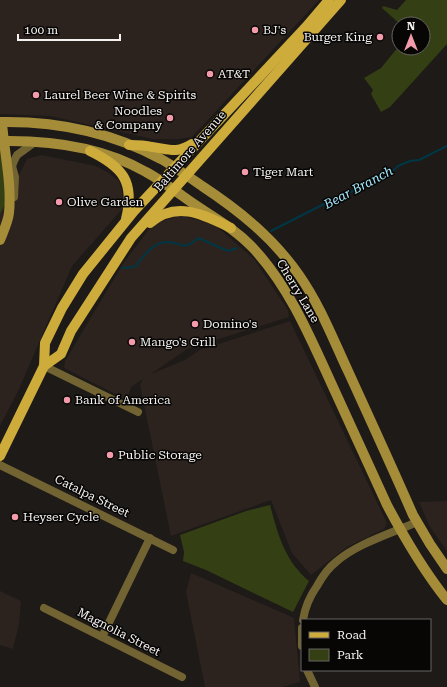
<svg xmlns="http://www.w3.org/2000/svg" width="447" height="687" font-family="'Roboto Serif',serif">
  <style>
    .built { fill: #2c231f }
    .green { fill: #343f13 }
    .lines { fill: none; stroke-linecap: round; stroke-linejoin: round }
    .stream { stroke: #003744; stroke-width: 2 }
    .street { stroke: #726332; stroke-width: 8 }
    .secondary { stroke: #a58c39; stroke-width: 10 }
    .primary { stroke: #cdac3c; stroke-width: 10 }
    .poi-dot { fill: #f39aab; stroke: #070605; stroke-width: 1.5 }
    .labels { text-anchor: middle; stroke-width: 3; stroke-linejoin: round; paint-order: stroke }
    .poi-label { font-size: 12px; fill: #f4f1f0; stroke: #070605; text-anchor: start }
    .street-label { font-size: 12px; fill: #f4f1f0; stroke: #070605 }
    .water-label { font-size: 13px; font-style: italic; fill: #a2e9fe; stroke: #070605 }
  </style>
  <rect width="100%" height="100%" fill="#1d1a18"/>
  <!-- built -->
  <g class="built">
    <polygon points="0,0 319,0 192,137 178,139 153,139 50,116 0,114"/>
    <polygon points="41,155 96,166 107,172 119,181 122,191 123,208 72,266 19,389 0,426 0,214 27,159"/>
    <polygon points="181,215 215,225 254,259 288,310 289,317 187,349 151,374 185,360 200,350 290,321 387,523 384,529 347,547 311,575 292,553 271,500 171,536 140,385 143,379 131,387 127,400 64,368 65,361 124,262 153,224"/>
    <polygon points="447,501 447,551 430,527 419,502"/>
    <polygon points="191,573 294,618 300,682 283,687 205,687 186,592"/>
    <polygon points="0,591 21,601 19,624 13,649 0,645"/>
  </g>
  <!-- green -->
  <g class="green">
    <polygon points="406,0 447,0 447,44 390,107 381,112 371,94 373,90 364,78 381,68 399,46 399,48 423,48 423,24 400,24 382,8 383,6 397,10"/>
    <polygon points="0,141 9,197 0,214"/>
    <path d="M270,505C278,534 284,560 309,581L293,612L206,570L183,561L184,552L180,535L246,511Z"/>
  </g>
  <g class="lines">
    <!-- stream -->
    <g class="stream">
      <polyline points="271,231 326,203 377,180 392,172 398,166 410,161 419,160 447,146"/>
      <path d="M122,268L135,267C143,257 152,243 166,242C182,242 183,252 198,238L228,251L237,248"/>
    </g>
    <!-- street -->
    <g class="street">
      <polyline points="14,197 15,177 12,166 14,161 17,155 35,142"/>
      <polyline points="44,366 138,412"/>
      <polyline points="0,465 173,550"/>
      <polyline points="44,608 182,677"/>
      <path d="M303,620C305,607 310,596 317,586C322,577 328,568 336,562C356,544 392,533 417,522"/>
      <polyline points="302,628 302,646"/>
      <polyline points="102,637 150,538"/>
      <polyline points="307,670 315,687"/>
    </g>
    <!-- secondary -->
    <g class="secondary">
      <path d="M0,122C56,121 111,132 161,159C175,167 189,177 202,186C240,211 273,238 299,275C320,305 333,339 348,371C370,419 392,467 413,515L430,544L447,569"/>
      <path d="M0,141C49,140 103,147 146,172C159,179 171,188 184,197C207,214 234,227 254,249C290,288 311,339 333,387C351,426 369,466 387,505C405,539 423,570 447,600"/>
      <path d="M0,240C3,232 8,222 9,213C12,183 4,152 2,122"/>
    </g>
    <!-- primary -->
    <g class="primary">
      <path d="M129,145C136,145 144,145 152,147C169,149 176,154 192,144"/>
      <path d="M90,151C123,167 135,182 126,219"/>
      <path d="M150,223C177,200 204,215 231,228"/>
      <polyline points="44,366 61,354 71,331 131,238 341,0"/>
      <polyline points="0,456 44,366 45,343 62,308 83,274 134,211 306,27 329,0"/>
    </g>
  </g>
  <!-- markers -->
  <g class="poi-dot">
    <circle cx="255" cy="30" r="4"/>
    <circle cx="380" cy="37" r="4"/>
    <circle cx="210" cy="74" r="4"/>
    <circle cx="36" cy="95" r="4"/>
    <circle cx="170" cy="118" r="4"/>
    <circle cx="245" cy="172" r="4"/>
    <circle cx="59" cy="202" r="4"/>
    <circle cx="195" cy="324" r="4"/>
    <circle cx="132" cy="342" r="4"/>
    <circle cx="67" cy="400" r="4"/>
    <circle cx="110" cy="455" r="4"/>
    <circle cx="15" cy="517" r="4"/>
  </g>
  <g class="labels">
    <!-- poi labels -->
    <g class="poi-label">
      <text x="263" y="34">BJ's</text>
      <text x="372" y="41" text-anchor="end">Burger King</text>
      <text x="218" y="78">AT&amp;T</text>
      <text x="44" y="99">Laurel Beer Wine &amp; Spirits</text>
      <text x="162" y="115" text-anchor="end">Noodles<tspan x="162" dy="14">&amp; Company</tspan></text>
      <text x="253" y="176">Tiger Mart</text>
      <text x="67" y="206">Olive Garden</text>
      <text x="203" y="328">Domino's</text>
      <text x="140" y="346">Mango's Grill</text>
      <text x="75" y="404">Bank of America</text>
      <text x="118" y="459">Public Storage</text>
      <text x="23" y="521">Heyser Cycle</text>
    </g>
    <!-- street labels -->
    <g class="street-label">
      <text transform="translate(190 151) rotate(-49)" y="4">Baltimore Avenue</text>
      <text transform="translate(298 291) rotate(59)" y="4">Cherry Lane</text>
      <text transform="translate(92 496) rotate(26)" y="4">Catalpa Street</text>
      <text transform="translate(119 632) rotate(27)" y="4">Magnolia Street</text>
    </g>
    <!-- water labels -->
    <g class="water-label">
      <text transform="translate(358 187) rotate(-28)" y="5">Bear Branch</text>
    </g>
  </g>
  <!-- legend -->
  <rect x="301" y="619" width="130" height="52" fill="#070605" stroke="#666463"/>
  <rect x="309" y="632" width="20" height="6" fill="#cdac3c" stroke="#666463"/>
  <text x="337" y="639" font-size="12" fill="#f4f1f0">Road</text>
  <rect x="309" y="649" width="20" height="12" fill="#343f13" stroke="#666463"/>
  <text x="337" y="659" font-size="12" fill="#f4f1f0">Park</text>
  <!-- north arrow -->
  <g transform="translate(411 36)"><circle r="19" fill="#070605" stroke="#666463"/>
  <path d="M0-3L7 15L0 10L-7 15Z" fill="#f39aab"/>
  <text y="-6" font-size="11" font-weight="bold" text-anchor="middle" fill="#f4f1f0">N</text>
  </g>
  <!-- scale -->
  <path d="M18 34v6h102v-6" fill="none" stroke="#f4f1f0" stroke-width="2"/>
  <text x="24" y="34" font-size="12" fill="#f4f1f0" stroke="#070605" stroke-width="3" paint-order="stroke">100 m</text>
</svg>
